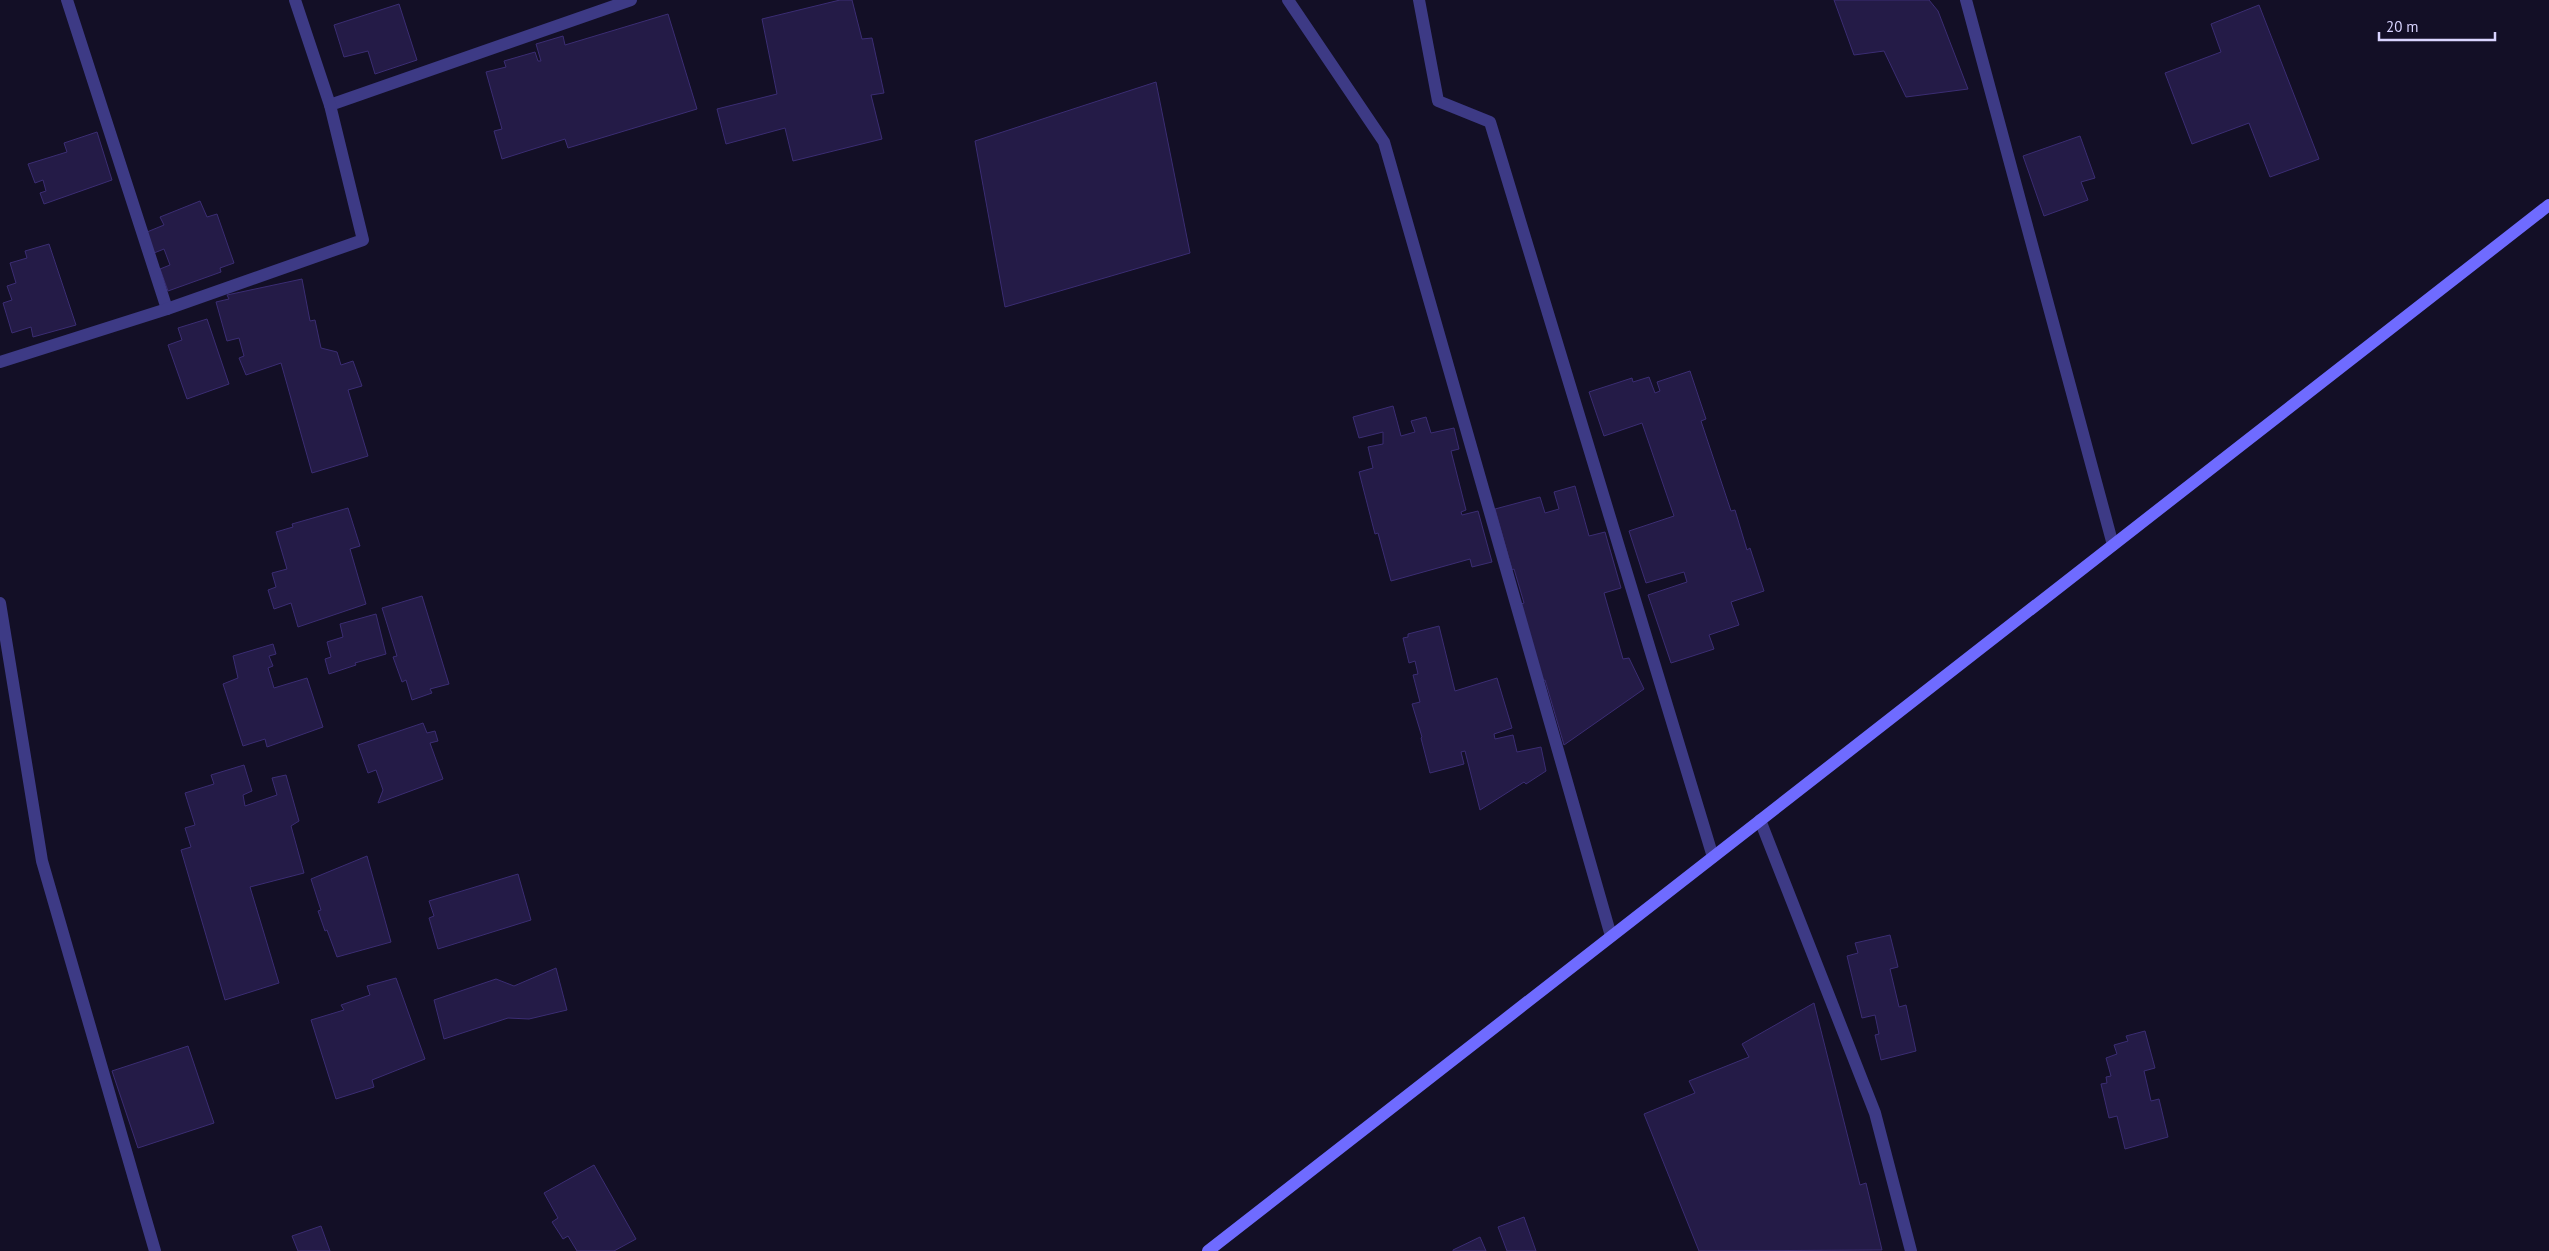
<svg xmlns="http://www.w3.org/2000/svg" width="2549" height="1251" font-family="'PT Sans',sans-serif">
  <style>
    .building { fill: #241b47; stroke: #3b2d73 }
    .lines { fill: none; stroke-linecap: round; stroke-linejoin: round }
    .street { stroke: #3d3a85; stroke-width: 12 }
    .secondary { stroke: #6f6bff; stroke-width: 12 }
  </style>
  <rect width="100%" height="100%" fill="#130f26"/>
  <!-- building -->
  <g class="building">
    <polygon points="840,0 852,0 862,39 872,38 884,93 871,95 882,139 793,161 785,128 726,144 717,109 777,94 762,19"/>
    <polygon points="1834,0 1929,0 1938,11 1968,89 1906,97 1884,51 1854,55"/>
    <polygon points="399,4 417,60 375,74 368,51 344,57 334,25"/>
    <polygon points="2259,5 2319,159 2270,177 2249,123 2192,144 2165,73 2221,52 2211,24"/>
    <polygon points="668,14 697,109 568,148 565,139 502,159 494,131 502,129 486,72 506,67 504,61 535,52 538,61 541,61 536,44 563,36 565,45"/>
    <polygon points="1156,82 1190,253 1005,307 975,141"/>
    <polygon points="97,132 112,180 44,204 40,193 46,191 43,180 35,183 28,164 67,152 64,143"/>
    <polygon points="2080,136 2095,178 2081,182 2088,200 2044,216 2023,156"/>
    <polygon points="200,201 207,217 217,214 234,263 220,268 221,272 168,291 160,269 170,265 164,249 154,253 147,232 164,225 160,217"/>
    <polygon points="49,244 76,325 33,337 31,327 12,333 3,303 12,300 7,286 16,283 10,263 27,258 25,251"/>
    <polygon points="302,279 310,321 315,320 321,348 337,352 341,365 353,361 362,386 348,390 368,456 312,473 281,363 246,375 239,358 244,356 239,338 227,341 216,302 229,299 227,295"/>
    <polygon points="207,319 229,384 187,399 168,345 182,340 178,328"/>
    <polygon points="1690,371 1706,419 1701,421 1731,511 1735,510 1747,550 1750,548 1764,591 1731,602 1739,625 1709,635 1714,649 1671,663 1648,595 1687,582 1684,572 1646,583 1629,531 1674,516 1642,423 1604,436 1589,392 1632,378 1633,382 1649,377 1655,393 1660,391 1657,382"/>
    <polygon points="1393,406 1401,436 1415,432 1411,421 1426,417 1431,433 1454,428 1459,449 1451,451 1466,510 1461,512 1462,515 1478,511 1492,562 1472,567 1470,559 1391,581 1378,533 1375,534 1359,472 1373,468 1368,447 1383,444 1383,432 1359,438 1353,417"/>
    <polygon points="1575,486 1589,536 1605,532 1621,588 1604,593 1623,659 1629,658 1644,689 1564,745 1545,680 1542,681 1521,604 1524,603 1514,569 1512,570 1495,509 1540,497 1545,513 1559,509 1554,492"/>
    <polygon points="348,508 360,546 350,549 366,604 298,627 291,603 274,609 268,590 276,587 272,573 287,569 276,532 293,527 292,524"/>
    <polygon points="422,596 449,684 430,689 432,693 412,700 406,680 402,682 393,657 397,656 382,608"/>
    <polygon points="376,614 386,654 355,663 356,665 329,674 325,659 331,657 327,642 343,637 340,624"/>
    <polygon points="1439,626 1455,691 1497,678 1512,728 1494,734 1495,739 1513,735 1517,752 1541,747 1546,771 1526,784 1524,782 1480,810 1465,751 1461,752 1464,764 1430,773 1421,738 1422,737 1412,704 1420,702 1413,675 1418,674 1415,661 1409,663 1403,638 1408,637 1408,634"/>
    <polygon points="273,644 276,654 269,656 273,666 268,668 274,688 307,678 323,727 267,747 265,739 243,746 223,684 238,678 233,656"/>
    <polygon points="423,723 427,733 435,731 438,741 430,743 443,779 378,803 383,790 376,770 368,773 358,745"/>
    <polygon points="244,765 252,791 243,795 245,806 277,795 272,778 286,775 299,821 291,826 304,873 250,887 279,983 225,1000 181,850 191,847 185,828 195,825 185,793 214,784 211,775"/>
    <polygon points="367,856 391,942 337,957 327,930 325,931 318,911 321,910 311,879"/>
    <polygon points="518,874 531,920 438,949 429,918 434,916 429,901"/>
    <polygon points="1890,935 1898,967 1890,969 1899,1007 1906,1005 1916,1051 1881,1060 1875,1035 1879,1034 1875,1015 1862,1018 1847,956 1858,953 1855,943"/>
    <polygon points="556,968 567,1010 529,1019 508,1018 444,1039 434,1000 496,979 514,986"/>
    <polygon points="396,978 425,1059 372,1080 374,1087 336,1099 311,1020 344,1010 341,1005 370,995 367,986"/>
    <polygon points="1814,1003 1860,1185 1866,1183 1882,1250 1699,1251 1644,1114 1695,1093 1689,1081 1749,1057 1742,1044"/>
    <polygon points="2145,1031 2155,1068 2144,1071 2151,1101 2159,1099 2168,1137 2125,1149 2117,1116 2109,1118 2101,1084 2107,1083 2106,1077 2111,1076 2106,1058 2117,1054 2114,1045 2128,1041 2126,1036"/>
    <polygon points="188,1046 214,1123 138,1148 112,1071"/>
    <polygon points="594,1165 636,1239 614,1251 577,1251 568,1236 563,1239 552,1222 558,1218 544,1193"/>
    <polygon points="1524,1217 1536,1251 1507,1251 1498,1227"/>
    <polygon points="321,1226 330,1251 298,1251 292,1236"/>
    <polygon points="1480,1237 1486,1251 1453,1251 1453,1250"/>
  </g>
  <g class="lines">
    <!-- street -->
    <g class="street">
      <polyline points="67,0 167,309"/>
      <polyline points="1288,0 1384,142 1611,936"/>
      <polyline points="1419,0 1438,101 1490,122 1713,857"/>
      <polyline points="1966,0 2113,545"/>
      <polyline points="330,105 631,0"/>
      <polyline points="0,362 167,309 363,240 330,105 295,0"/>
      <polyline points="0,603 42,861 155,1251"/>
      <polyline points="1760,820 1875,1113 1911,1251"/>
    </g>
    <!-- secondary -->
    <polyline class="secondary" points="1208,1251 2549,205"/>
  </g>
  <!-- scale -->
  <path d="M2379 32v8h116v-8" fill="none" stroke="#d9d4ff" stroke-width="2.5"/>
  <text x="2386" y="32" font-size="15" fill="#d9d4ff" stroke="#130f26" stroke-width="4" paint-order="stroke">20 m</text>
</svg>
